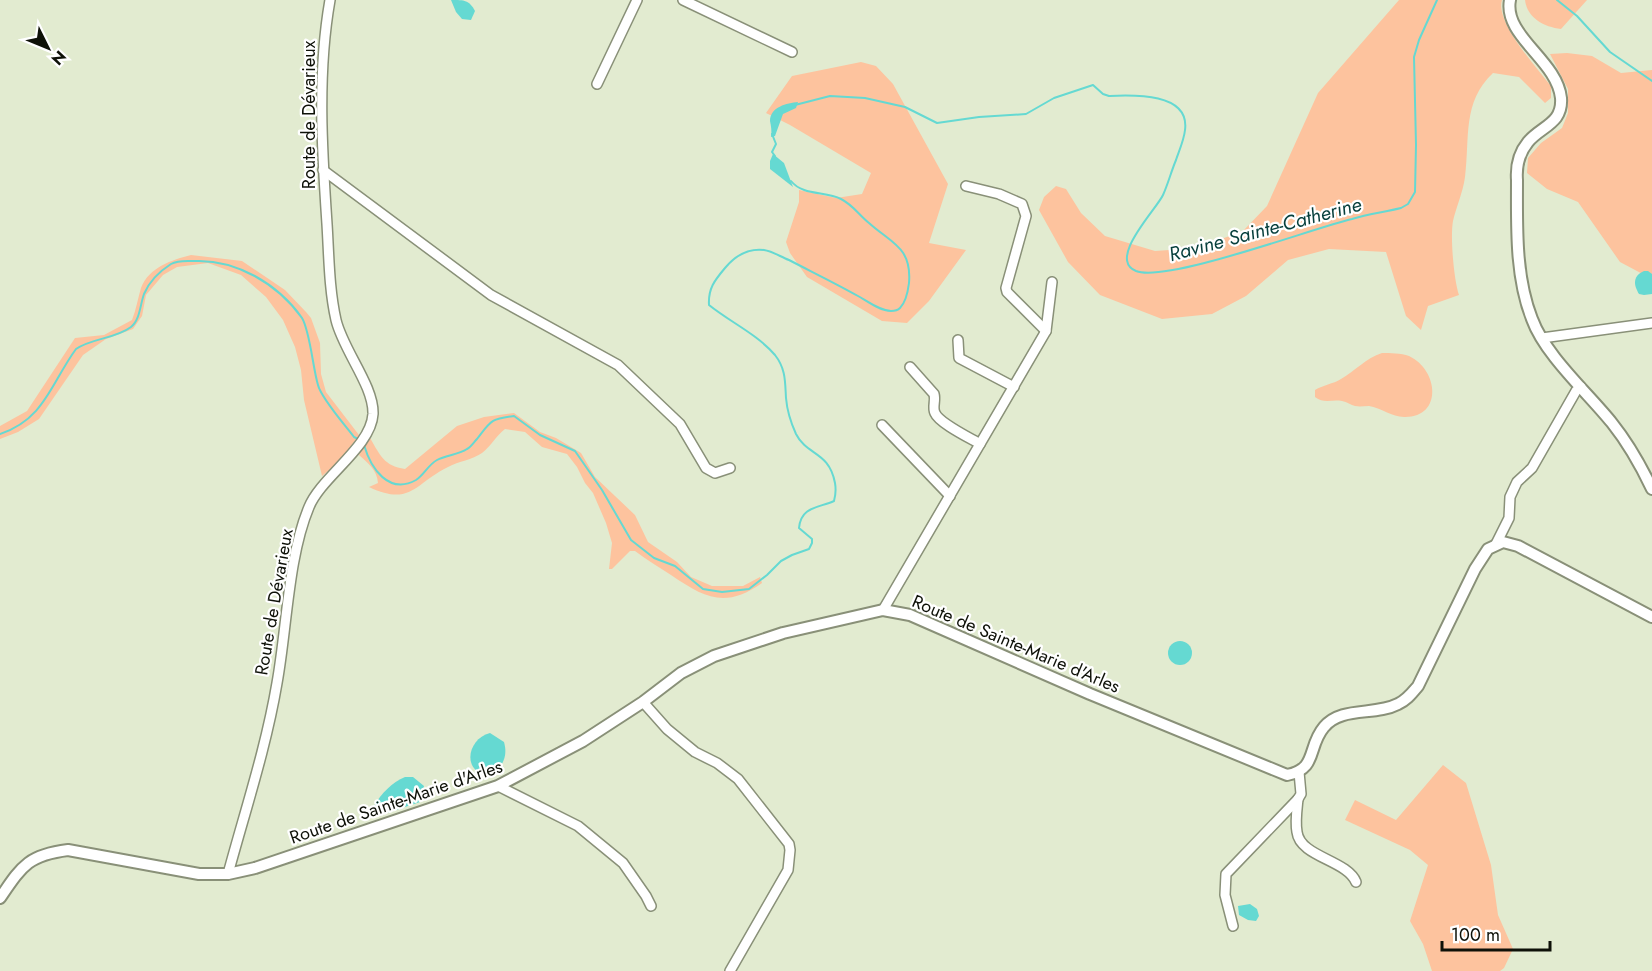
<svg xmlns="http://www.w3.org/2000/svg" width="1652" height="971" font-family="Jost,sans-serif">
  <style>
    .green { fill: #fdc39e }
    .water { fill: #65d9d2 }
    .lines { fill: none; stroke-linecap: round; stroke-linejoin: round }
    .stream { stroke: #65d9d2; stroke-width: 2 }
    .minor-casing { stroke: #899078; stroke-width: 12 }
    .major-casing { stroke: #899078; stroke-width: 14 }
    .minor { stroke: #fff; stroke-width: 9 }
    .major { stroke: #fff; stroke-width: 10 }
    .labels { text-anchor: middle; stroke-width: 4.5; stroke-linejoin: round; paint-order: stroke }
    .street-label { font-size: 18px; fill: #0e1108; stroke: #fff }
    .water-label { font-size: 20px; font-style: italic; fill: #073f3c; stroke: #fff }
  </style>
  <rect width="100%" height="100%" fill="#e2ebd0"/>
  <!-- green -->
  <g class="green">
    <path d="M1399,0H1502C1495,22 1537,68 1551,86V98L1545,103L1519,77L1493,73C1462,102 1470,138 1465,177C1463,192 1456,208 1453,221C1450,237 1454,281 1459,295L1428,306L1421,330L1406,316L1386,252L1329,249L1288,260L1246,296L1212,314L1162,319L1100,295L1068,262L1039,210L1044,197L1056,186L1066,189L1081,213L1105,236L1155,251L1197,248L1243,231L1267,206L1318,93Z"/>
    <path d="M1525,0H1587L1561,29C1544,27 1527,18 1525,0Z"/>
    <polygon points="1567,53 1592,56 1621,73 1652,70 1652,279 1620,262 1578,202 1547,189 1527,173 1528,158 1541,143 1562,128 1568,113 1568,89 1550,54"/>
    <polygon points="861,62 876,66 893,84 948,184 929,243 966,250 929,301 907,323 882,321 807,277 790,253 786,242 799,202 799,190 836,198 862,194 871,173 790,125 766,113 792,76"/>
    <path d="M191,255L242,261L285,290L306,312L311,318L320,343L321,374L326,392L359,435L340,461L322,476L304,400L301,370L295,347L283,320L266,297L241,275L208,263L177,267L163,275L146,295L142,316L133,329L106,339L83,355L39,419L18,432L0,439V426L27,411L75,338L104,335L132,320C136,310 138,298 141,288C149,267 172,260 191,255Z"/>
    <path d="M1382,353C1390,353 1401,353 1409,356C1439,370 1443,418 1404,417C1392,417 1381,408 1369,406C1364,406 1360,407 1355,406C1351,405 1347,402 1342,401C1332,399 1324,404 1315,397V390C1323,385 1333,384 1341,379C1355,371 1366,358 1382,353Z"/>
    <path d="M514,413L540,432L556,438L581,453L595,477L635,515L648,542L677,562L691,577L712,586H743L760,577L762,583C725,609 705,598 671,575C659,567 647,560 635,551H630L612,569H609L612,543L606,523L593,493L585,483L577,467L567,454L542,447L525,432L505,429C496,436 491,446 482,453C472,460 459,461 448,467C415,483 411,507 369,487L378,483C377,470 368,463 359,455L370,438C380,455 384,466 405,469L457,426L484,417Z"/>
    <polygon points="1443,765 1466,783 1491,865 1498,915 1513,949 1504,968 1500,971 1432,971 1423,944 1410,921 1428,865 1410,850 1345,820 1355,800 1396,820"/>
  </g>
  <!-- water -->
  <g class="water">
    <path d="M451,0C465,0 469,0 475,11L471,20L462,19L456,12Z"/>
    <path d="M798,102L796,108L783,114L775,136L771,137C772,131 771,126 770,121C770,107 787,103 798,102Z"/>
    <polygon points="773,154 784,163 793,187 770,169 770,161"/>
    <path d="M1644,271H1648L1652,274V294L1644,295L1639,294C1633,284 1633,276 1644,271Z"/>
    <circle cx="1180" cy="653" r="12"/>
    <path d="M490,733L504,742C508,756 503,766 492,776C461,775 466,739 490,733Z"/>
    <path d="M405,777H413L424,786L420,802L378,816L374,806C381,794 392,782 405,777Z"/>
    <polygon points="1250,904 1257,909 1259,916 1256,921 1248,920 1239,915 1238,906"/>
  </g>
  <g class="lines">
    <!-- stream -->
    <g class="stream">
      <polyline points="1557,0 1577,16 1610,52 1652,81"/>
      <path d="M795,105L830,96L865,98L905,107L937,123L979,117L1026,114L1054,98L1093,85L1103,94L1109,96C1132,95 1190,92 1185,130C1184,140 1179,151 1176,160C1171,172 1168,184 1163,195C1156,210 1107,259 1136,271C1167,283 1313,228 1352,219C1368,214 1385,212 1401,208L1408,204L1415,192L1416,145L1414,57L1419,40L1437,0"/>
      <polyline points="772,134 776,144 772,152 775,156"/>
      <path d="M0,434C45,419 51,383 76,349C92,338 115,339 131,327C140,320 140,305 144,294C149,282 160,271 171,264C178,260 186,261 194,261C236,259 278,284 302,318C310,331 313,369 318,385C321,398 345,425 354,437L358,439"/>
      <path d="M364,445C371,469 389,495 416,480C424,475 428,465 437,460C446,455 458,455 467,449C471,447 474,442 477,439C491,421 490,419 514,416L540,435L575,451L602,490L631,540L654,558L675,566L703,589L722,592L749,589L767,575L781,561L792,555L809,549L812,543V539L799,528C801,506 819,508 834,501C836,494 836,489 835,483C829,451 807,456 796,434C791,423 787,410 786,398C785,382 786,369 775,355C757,334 730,322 709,305C708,288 715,280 725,268C735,256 747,248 764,250C772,251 781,257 789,260C812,272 835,283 858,296C867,301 880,311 891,311C894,311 898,310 900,308C906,302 908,291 909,283C912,247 891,243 869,223C859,215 853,205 841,199C825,191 803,196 791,181"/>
    </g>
    <!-- minor casing -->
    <g class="minor-casing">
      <g id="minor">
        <polyline points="683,0 792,52"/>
        <polyline points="597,84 637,0"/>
        <polyline points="323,170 491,295 618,365 680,424 706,468 715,473 730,468"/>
        <polyline points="966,186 999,194 1022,204 1026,216 1006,288 1007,292 1046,331"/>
        <polyline points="1542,338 1652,323"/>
        <polyline points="958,340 959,358 1014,387"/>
        <path d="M910,367L934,394C936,401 932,407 935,413C939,423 970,438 980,444"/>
        <polyline points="882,425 950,496"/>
        <polyline points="1496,544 1509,518 1510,497 1517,482 1532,468 1576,391 1581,387"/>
        <polyline points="883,610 1046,331 1052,282"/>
        <polyline points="643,702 667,729 695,752 717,763 738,779 789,844 790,850 788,870 730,971"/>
        <polyline points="498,786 578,826 623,863 646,896 651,906"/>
        <path d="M1298,799C1297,809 1295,822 1297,832C1300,857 1347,860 1356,882"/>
        <path d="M228,874C245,811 266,748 277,683C287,628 288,557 309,507C321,477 371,447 373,414C374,386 343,350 336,320C329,289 329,256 327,224C322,150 317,74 330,0"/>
        <polyline points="1233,926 1225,895 1226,874 1298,799 1301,794 1299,772"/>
      </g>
    </g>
    <!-- major casing -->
    <g class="major-casing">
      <g id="major">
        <path d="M1510,0C1503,36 1557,60 1561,98C1563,124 1541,126 1528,142C1519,153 1516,167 1517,180C1517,226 1515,276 1532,319C1545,355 1588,393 1612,423C1628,443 1641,466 1652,489"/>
        <path d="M0,898C22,866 28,855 68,850L199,874H228L255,868L498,786L583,741L643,702L681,673L714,656L783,633L883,610L910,615L1090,694L1287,775C1318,769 1307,747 1324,727C1341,706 1375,716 1398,704C1407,700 1412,693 1418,686L1475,569L1488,549L1503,542L1518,546L1652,617"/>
      </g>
    </g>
    <!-- minor -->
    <use href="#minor" class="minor"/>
    <!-- major -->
    <use href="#major" class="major"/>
  </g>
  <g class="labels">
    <!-- street labels -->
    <g class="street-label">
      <text transform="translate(309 115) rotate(-90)" y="6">Route de Dévarieux</text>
      <text transform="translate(274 602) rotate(-80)" y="6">Route de Dévarieux</text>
      <text transform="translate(1016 644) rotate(23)" y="6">Route de Sainte-Marie d'Arles</text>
      <text transform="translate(396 802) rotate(-19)" y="6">Route de Sainte-Marie d'Arles</text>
    </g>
    <!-- water labels -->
    <g class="water-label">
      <text transform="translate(1265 229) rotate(-15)" y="7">Ravine Sainte-Catherine</text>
    </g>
  </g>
  <!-- north arrow -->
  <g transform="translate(48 48) rotate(133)" stroke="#ffffff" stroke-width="4.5" paint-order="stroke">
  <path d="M0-4.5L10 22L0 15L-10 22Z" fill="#0e1108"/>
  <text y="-9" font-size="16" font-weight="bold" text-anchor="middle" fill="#0e1108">N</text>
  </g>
  <!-- scale -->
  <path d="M1442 941v9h108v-9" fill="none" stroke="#0e1108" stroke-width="3"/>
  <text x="1451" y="941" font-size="18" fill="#0e1108" stroke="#ffffff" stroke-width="4.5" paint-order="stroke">100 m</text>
</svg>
